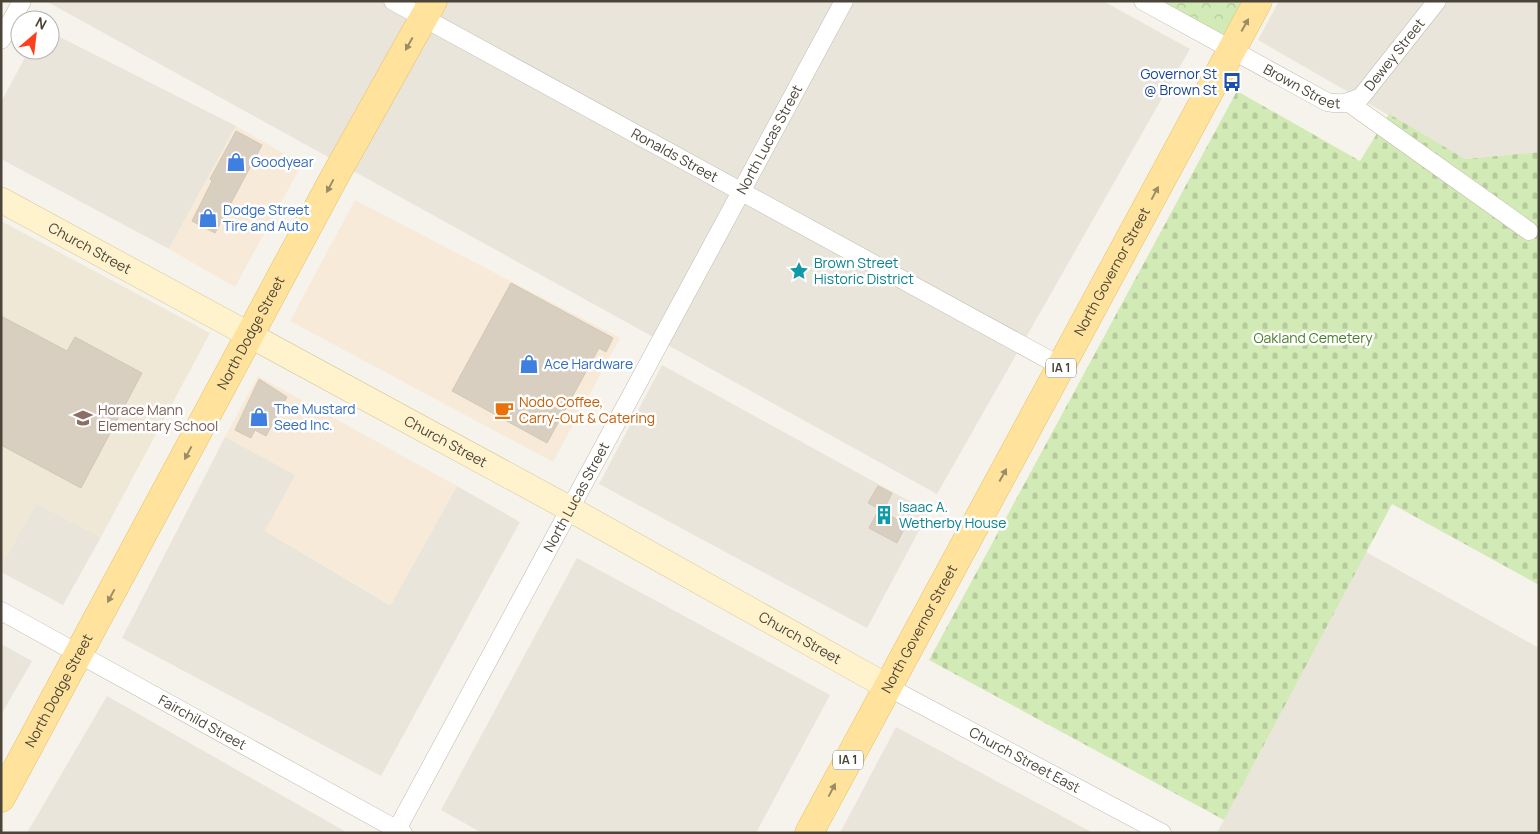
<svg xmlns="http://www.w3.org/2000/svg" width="1540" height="834" font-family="Manrope,sans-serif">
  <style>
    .residential { fill: #eae5da }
    .commercial { fill: #f7ead8 }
    .education { fill: #efe8d6 }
    .cemetery { fill: url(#cemetery-stones) }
    .park { fill: url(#park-crowns) }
    .building { fill: #d8cfc1; stroke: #d3c7b4 }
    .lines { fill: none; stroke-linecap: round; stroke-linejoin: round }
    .street-casing { stroke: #c2bbae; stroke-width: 19 }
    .secondary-casing { stroke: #d6c79b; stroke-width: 26 }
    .primary-casing { stroke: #e6c16a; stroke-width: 29 }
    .street { stroke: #fff; stroke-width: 18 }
    .secondary { stroke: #fff3cd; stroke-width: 25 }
    .primary { stroke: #ffe39c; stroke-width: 28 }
    .oneway { fill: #9c8c66 }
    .labels { text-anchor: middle; stroke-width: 5; stroke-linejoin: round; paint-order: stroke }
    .shield { fill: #fff; stroke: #817c74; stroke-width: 1 }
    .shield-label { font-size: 12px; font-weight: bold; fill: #4b4439 }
    .street-label { font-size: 14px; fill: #4b4439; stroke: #fff }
    .transit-label { font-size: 14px; fill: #164399; stroke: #fff; text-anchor: end }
    .shop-label { font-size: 14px; fill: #366cbe; stroke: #fff; text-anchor: start }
    .culture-label { font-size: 14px; fill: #0d838f; stroke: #fff; text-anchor: start }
    .park-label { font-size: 14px; fill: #4a7f2a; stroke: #fff }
    .food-label { font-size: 14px; fill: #c56008; stroke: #fff; text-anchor: start }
    .education-label { font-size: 14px; fill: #785e54; stroke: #fff; text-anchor: start }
  </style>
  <defs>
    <pattern id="cemetery-stones" width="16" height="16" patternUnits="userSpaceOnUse" patternTransform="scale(1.25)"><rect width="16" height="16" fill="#d2eab5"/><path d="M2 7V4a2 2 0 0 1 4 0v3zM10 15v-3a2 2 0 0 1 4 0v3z" fill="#b6ca9c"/></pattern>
    <pattern id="park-crowns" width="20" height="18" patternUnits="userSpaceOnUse" patternTransform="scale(1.25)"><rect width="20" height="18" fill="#d2eab5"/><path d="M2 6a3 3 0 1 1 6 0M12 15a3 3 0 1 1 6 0" fill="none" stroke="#b6ca9c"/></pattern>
  </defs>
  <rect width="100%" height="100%" fill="#f6f3ec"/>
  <!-- residential -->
  <g class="residential">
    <polygon points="46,1 1103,1 1190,49 937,494"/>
    <polygon points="1279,1 1539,1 1539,152 1465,159 1258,40"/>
    <polygon points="50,32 236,126 169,249 1,159 1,102 29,50 50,50"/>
    <polygon points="662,365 929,512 867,628 599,484"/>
    <polygon points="225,437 296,475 265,531 390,605 457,486 520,522 381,776 122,638"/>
    <polygon points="36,503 101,537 63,605 1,572 1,566"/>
    <polygon points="1366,552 1539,648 1539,833 1217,833"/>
    <polygon points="577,558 830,695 756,833 482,833 441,810"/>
    <polygon points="1,644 32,661 1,715"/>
    <polygon points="107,696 348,833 27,833"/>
    <polygon points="896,727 1093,833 840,833"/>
  </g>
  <!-- commercial -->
  <g class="commercial">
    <polygon points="236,126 302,164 235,287 169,249"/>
    <polygon points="355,200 620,338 553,462 290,321"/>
    <polygon points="258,376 457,486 391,605 265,531 295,475 225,437"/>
  </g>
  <!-- education -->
  <polygon class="education" points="1,221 210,333 101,537 36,503 1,566"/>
  <!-- cemetery -->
  <polygon class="cemetery" points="1237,91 1360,161 1389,114 1465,159 1539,152 1539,585 1392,504 1224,820 929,660"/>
  <!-- park -->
  <polygon class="park" points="1153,1 1255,1 1232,49"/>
  <!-- building -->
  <g class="building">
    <polygon points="236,131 262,145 215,233 192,221 212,181 210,179"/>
    <polygon points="511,283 613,338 606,352 599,348 547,443 452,391"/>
    <polygon points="1,316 67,351 75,337 142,373 81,488 1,445"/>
    <polygon points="259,379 287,397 266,436 255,430 251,438 235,430"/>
    <polygon points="878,486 892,493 883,511 868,503"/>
    <polygon points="879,509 906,525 897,543 869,528"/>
  </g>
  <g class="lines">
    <!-- street casing -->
    <g class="street-casing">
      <g id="street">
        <path id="s1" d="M393,1L1062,367"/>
        <path id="s2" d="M1143,1L1327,102C1341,105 1348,103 1361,97L1437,1"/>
        <polyline points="1,40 22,1"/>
        <polyline points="1349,103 1529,231"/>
        <path id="s3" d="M1,611L403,833"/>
        <path id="s4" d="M888,687L1162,833"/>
        <path id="s5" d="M395,833L844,1"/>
      </g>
    </g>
    <!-- secondary casing -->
    <g class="secondary-casing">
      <g id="secondary">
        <path id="s6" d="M1,200L570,509L888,687"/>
      </g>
    </g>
    <!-- primary casing -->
    <g class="primary-casing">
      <g id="primary">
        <path id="s7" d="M1,798L335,176L433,1"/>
        <path id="s8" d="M809,833L1258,1"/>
      </g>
    </g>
    <!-- street -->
    <use href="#street" class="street"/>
    <!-- secondary -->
    <use href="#secondary" class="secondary"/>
    <!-- primary -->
    <use href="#primary" class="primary"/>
  </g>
  <!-- one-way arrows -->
  <defs><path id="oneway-solid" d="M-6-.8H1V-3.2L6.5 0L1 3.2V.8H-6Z" transform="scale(1.25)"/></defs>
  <g class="oneway">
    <use href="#oneway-solid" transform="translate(1245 25) rotate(-61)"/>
    <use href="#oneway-solid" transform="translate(409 44) rotate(119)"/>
    <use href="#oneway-solid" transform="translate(330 186) rotate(118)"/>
    <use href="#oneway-solid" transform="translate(1155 193) rotate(-62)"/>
    <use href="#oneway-solid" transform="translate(188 453) rotate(118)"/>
    <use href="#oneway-solid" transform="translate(1003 475) rotate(-61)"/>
    <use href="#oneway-solid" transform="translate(111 596) rotate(118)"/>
    <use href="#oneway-solid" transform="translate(832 790) rotate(-62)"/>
  </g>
  <!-- icons -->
  <defs>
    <g id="bus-bare" transform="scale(1.5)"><path d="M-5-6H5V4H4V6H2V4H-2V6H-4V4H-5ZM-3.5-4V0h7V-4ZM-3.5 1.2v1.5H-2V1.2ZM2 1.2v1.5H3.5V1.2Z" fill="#1a4fb4" stroke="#fff" stroke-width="2.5" paint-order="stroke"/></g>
    <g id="shop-bare" transform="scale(1.5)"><path d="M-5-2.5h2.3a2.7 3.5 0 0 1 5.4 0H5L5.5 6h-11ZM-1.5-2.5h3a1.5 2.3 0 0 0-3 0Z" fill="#3f7fe0" stroke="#fff" stroke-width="2.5" paint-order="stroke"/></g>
    <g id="sight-bare" transform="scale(1.5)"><path d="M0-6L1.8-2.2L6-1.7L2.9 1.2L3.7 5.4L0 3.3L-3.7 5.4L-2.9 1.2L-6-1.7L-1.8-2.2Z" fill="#0f9aa8" stroke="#fff" stroke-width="2.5" paint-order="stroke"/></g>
    <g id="cafe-bare" transform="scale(1.5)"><path d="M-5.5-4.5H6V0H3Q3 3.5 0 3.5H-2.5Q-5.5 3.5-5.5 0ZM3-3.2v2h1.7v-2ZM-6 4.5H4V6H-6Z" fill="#e8710a" stroke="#fff" stroke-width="2.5" paint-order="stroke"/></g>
    <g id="school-bare" transform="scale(1.5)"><path d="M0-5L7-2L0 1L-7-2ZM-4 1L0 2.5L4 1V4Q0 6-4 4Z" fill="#8d6e63" stroke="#fff" stroke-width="2.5" paint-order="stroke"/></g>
    <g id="building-bare" transform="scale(1.5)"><path d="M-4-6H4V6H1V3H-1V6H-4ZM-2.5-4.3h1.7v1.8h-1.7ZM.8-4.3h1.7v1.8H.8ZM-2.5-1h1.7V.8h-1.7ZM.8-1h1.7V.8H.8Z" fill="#0f9aa8" stroke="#fff" stroke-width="2.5" paint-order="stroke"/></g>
  </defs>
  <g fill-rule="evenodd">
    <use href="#bus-bare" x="1232" y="82"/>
    <use href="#shop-bare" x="236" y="162"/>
    <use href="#shop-bare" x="208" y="218"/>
    <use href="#sight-bare" x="799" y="271"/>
    <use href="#shop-bare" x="529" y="364"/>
    <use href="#cafe-bare" x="504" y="410"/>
    <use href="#shop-bare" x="259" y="417"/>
    <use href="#school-bare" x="83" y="418"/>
    <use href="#building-bare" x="884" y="515"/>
  </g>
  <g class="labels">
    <!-- shield labels -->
    <g class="shield">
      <rect x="1046" y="358.5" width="30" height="19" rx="4"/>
      <rect x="833" y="750.5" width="30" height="19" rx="4"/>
    </g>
    <g class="shield-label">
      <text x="1061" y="372">IA 1</text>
      <text x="848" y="764">IA 1</text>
    </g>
    <!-- street labels -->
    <g class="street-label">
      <text dy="5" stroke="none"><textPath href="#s2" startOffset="299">Dewey Street</textPath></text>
      <text dy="5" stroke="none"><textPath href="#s2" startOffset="181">Brown Street</textPath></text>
      <text dy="5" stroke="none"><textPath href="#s5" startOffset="788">North Lucas Street</textPath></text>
      <text dy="5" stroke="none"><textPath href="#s1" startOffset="321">Ronalds Street</textPath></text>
      <text dy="5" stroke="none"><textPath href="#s6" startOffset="101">Church Street</textPath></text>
      <text dy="5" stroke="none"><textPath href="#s8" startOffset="638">North Governor Street</textPath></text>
      <text dy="5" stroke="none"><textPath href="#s7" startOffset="528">North Dodge Street</textPath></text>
      <text dy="5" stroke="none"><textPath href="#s6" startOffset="506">Church Street</textPath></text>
      <text dy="5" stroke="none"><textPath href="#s5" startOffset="382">North Lucas Street</textPath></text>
      <text dy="5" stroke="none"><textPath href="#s8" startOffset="232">North Governor Street</textPath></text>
      <text dy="5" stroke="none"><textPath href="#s6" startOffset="911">Church Street</textPath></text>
      <text dy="5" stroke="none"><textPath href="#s7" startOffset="122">North Dodge Street</textPath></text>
      <text dy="5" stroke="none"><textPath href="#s3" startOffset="230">Fairchild Street</textPath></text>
      <text dy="5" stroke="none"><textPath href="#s4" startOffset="155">Church Street East</textPath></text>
    </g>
    <!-- transit labels -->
    <g class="transit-label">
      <text x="1217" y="79">Governor St<tspan x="1217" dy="16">@ Brown St</tspan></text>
    </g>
    <!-- shop labels -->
    <g class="shop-label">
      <text x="251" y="167">Goodyear</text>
      <text x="223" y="215">Dodge Street<tspan x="223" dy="16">Tire and Auto</tspan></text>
      <text x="544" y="369">Ace Hardware</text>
      <text x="274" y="414">The Mustard<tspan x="274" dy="16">Seed Inc.</tspan></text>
    </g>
    <!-- culture labels -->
    <g class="culture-label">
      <text x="814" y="268">Brown Street<tspan x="814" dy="16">Historic District</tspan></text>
      <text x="899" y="512">Isaac A.<tspan x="899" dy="16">Wetherby House</tspan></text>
    </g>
    <!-- park labels -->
    <g class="park-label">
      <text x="1313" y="343">Oakland Cemetery</text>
    </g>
    <!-- food labels -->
    <g class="food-label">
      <text x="519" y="407">Nodo Coffee,<tspan x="519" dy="16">Carry-Out &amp; Catering</tspan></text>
    </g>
    <!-- education labels -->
    <g class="education-label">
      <text x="98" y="415">Horace Mann<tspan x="98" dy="16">Elementary School</tspan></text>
    </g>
  </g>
  <!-- border -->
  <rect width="1540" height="834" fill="none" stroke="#4b4439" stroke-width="5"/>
  <!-- north arrow -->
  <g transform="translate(35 35) rotate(28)"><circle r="24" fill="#ffffff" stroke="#b7b4b0"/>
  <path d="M0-4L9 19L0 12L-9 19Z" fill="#fc3f1d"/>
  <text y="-8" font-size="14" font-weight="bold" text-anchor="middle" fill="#4b4439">N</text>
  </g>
</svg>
